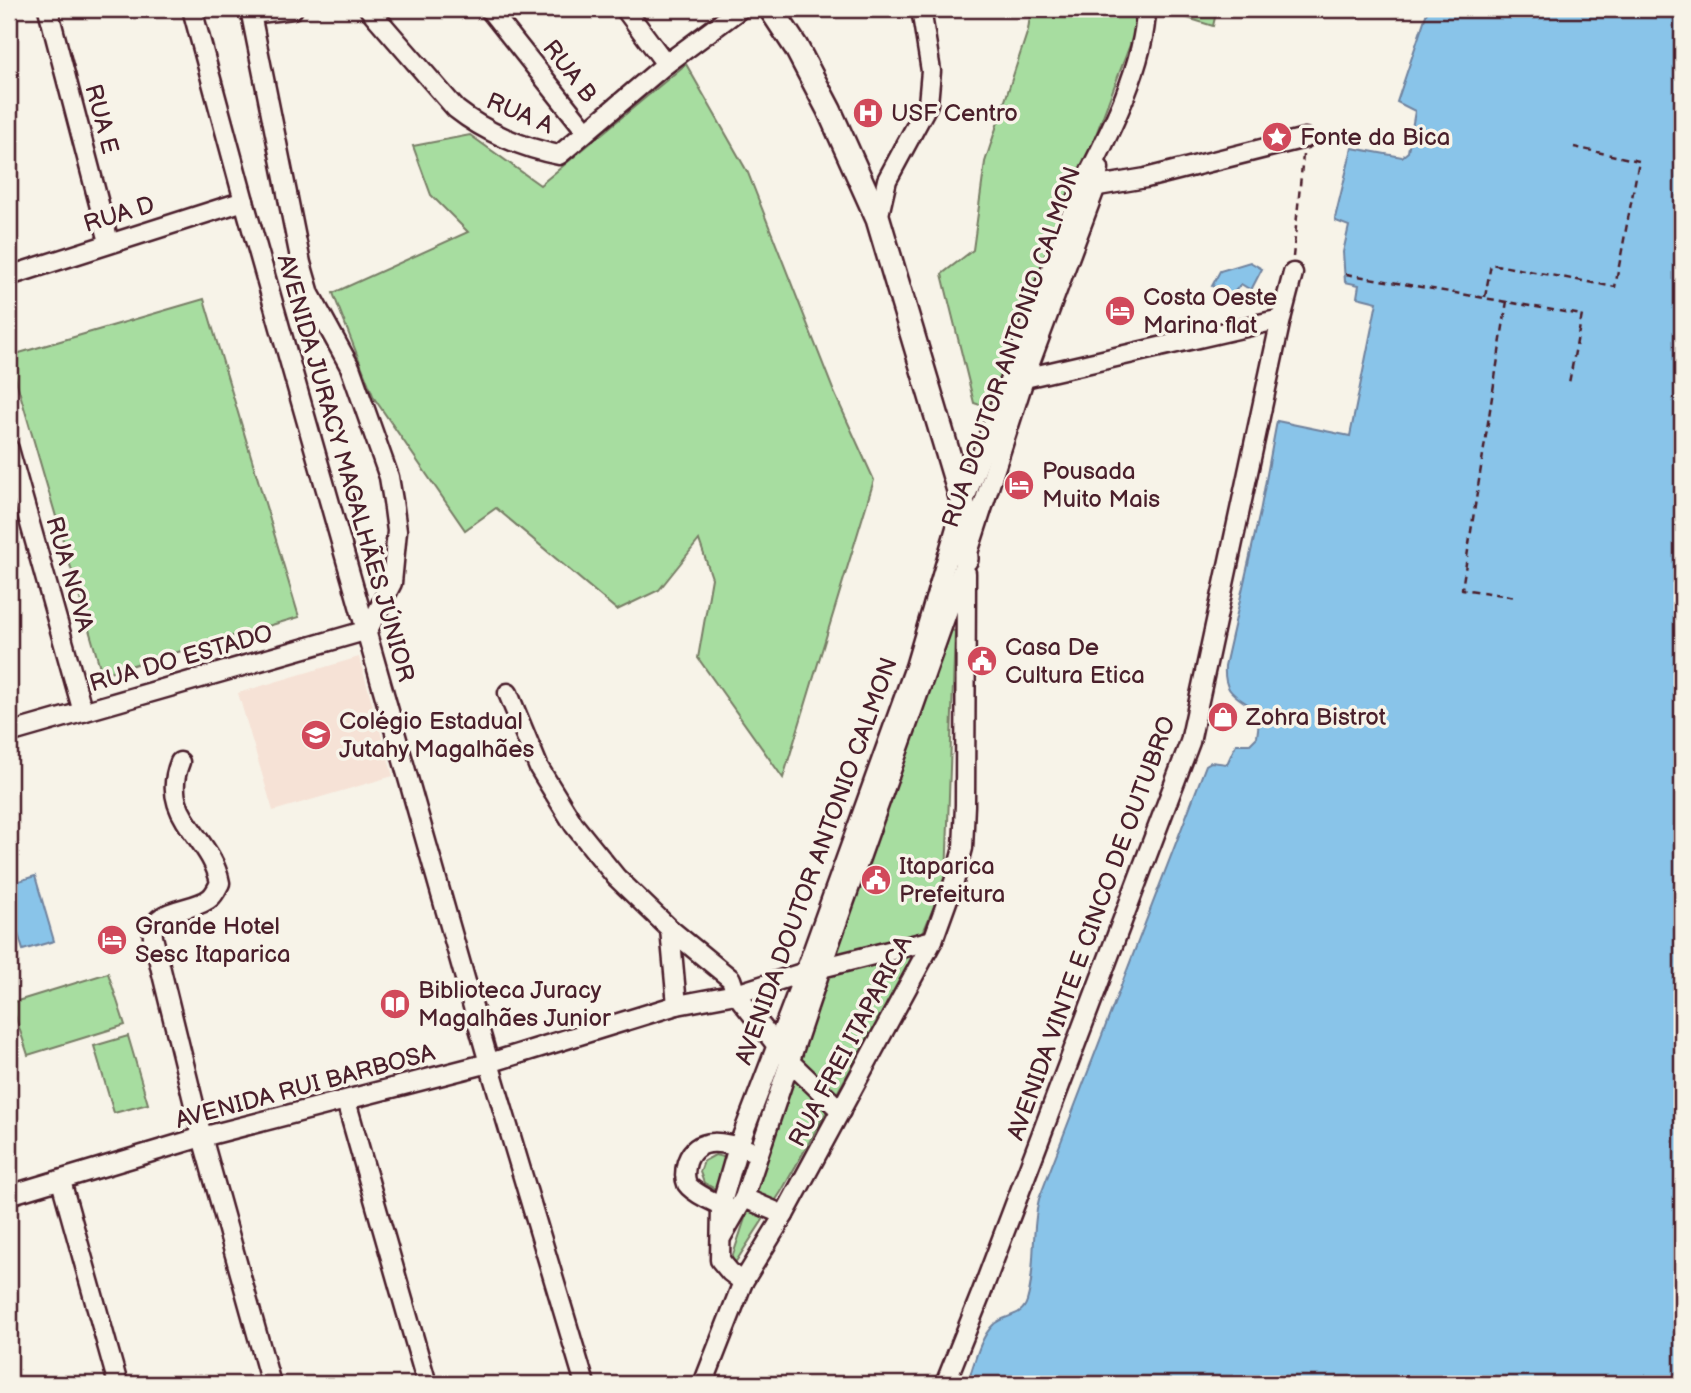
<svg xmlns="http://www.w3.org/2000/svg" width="1691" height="1393" font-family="'Balsamiq Sans',sans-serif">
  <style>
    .built { fill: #f6e2d6 }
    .green { fill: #a7dda0; stroke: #787e66; stroke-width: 2 }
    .water { fill: #89c4e9; stroke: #70829d; stroke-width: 2 }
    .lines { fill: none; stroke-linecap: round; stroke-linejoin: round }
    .minor-casing { stroke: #4a1f2b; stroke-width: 23 }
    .major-casing { stroke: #4a1f2b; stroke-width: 28 }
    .path { stroke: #4a1f2b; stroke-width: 2.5; stroke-dasharray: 7 5; stroke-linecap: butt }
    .minor { stroke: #f7f3e8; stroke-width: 18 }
    .major { stroke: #f7f3e8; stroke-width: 23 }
    .labels { text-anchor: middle; stroke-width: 7; stroke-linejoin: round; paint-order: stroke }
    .street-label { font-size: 24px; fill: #4a1f2b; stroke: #f7f3e8 }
    .poi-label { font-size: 24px; fill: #4a1f2b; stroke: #f7f3e8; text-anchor: start }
  </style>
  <rect width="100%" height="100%" fill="#f7f3e8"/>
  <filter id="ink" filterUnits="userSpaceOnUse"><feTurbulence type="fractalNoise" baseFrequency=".0143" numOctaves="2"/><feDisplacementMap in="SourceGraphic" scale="14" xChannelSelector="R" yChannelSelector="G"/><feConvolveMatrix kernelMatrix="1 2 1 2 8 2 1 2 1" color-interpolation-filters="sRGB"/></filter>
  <g filter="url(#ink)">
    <!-- built -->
    <polygon class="built" points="359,657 393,776 273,811 238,693"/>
    <!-- green -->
    <g class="green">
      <polygon points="1031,9 1139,9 1139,21 992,409 974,403 942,274 973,250 985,162 1028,30"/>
      <polygon points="1165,9 1217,9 1213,26 1165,11"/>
      <polygon points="686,64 748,173 834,392 874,480 783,778 698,658 712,578 699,540 659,590 617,610 496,508 465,530 374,398 333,293 468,232 431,195 413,146 470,135 540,185"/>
      <polygon points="204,299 299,617 102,674 9,356"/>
      <polygon points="950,630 955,631 946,878 909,966 781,1192 735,1263 731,1261 758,1179"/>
      <polygon points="108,973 125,1025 28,1055 11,1003"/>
      <polygon points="128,1036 148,1104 114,1113 94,1046"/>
      <polygon points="715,1155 727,1158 715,1189 704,1183 700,1172 704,1161"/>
    </g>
    <!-- water -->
    <g class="water">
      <path d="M1428,9H1682V1384H967C974,1366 979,1339 993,1325C1004,1314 1022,1318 1027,1301C1036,1272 1031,1232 1039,1199L1206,765L1211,762L1227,764L1236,744H1250L1257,737L1260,714C1240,695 1223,698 1225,666L1260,512L1277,421L1350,436L1377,302L1357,297L1359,285L1345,282L1343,252L1349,226L1336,221L1335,218L1352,148L1402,157L1408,152L1415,111L1397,102Z"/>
      <polygon points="1250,262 1262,269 1251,290 1241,284 1231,296 1212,286 1220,271"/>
      <polygon points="35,876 54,941 23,950 9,904 9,884"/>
    </g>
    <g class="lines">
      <!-- minor casing -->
      <g class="minor-casing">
        <g id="minor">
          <polyline points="48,9 109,242"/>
          <polyline points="192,9 244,201 489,1063 585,1384"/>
          <path d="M369,9L456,109C485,132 523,148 559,155L666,64L740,9"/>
          <polyline points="489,9 586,131"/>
          <polyline points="625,9 666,64"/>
          <polyline points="251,14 293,9"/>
          <polyline points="1086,188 1146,178 1305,138"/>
          <polyline points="878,219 887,180 928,104 931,71 921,9"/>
          <polyline points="9,276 244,201"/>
          <polyline points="1016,380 1281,319"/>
          <polyline points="9,449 83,712"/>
          <polyline points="508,693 539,768 574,825 616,877 670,929 731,979 736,994 789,1061 841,1111"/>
          <polyline points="9,733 368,630 392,583 397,531 393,501 389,477 350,367 310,294 301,263 250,9"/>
          <path d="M180,762C158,817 211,835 220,883C217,888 215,894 210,898C194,912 149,907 153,937L202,1137L271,1384"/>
          <polyline points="670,929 677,1005"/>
          <polyline points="346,1101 427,1384"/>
          <polyline points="61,1181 118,1384"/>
          <polyline points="9,1195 202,1137 489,1063 677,1005 736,994 805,972 933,940"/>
          <polyline points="744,1198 784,1215"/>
          <path d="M730,1209C719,1205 693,1193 687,1184C684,1177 685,1169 687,1162C697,1134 727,1143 749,1150"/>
          <polyline points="722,1236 744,1198 821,968 966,559 1024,379 1096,186 1099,168"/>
          <path d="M743,1282L730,1272L720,1260L721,1206L738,1147L805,972L915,667L963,504L1081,189C1107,138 1145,66 1146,9"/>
          <polyline points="703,1384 743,1282 784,1215 933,940 954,882 963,848 965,805 966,573"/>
          <polyline points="945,1384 981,1294 1190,742 1281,319 1293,273"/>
        </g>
      </g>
      <!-- major casing -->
      <g class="major-casing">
        <polyline id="major" points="771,9 796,47 829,110 878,219 963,504 966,559"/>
      </g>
      <!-- path -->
      <g class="path">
        <polyline points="1293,257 1303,155"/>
        <polyline points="1346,274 1582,315 1569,383"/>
        <polyline points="1485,297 1491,264 1615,287 1639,161 1574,147"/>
        <polyline points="1507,301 1462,589 1516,597"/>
      </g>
      <!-- minor -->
      <use href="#minor" class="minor"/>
      <!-- major -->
      <use href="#major" class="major"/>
    </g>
  </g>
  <!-- icons -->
  <defs>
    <g id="hospital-disc" transform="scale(1.575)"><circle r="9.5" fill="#d1495b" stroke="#f7f3e8"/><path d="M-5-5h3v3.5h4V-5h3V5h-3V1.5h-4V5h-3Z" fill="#fff"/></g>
    <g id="sight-disc" transform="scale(1.575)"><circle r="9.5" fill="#d1495b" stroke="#f7f3e8"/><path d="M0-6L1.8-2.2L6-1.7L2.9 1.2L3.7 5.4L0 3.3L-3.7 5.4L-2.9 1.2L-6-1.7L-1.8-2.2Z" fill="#fff"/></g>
    <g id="hotel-disc" transform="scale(1.575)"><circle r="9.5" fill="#d1495b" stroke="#f7f3e8"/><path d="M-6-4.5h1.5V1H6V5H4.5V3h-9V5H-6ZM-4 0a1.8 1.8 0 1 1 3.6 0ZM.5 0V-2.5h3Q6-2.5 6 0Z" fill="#fff"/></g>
    <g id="civic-disc" transform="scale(1.575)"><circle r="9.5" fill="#d1495b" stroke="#f7f3e8"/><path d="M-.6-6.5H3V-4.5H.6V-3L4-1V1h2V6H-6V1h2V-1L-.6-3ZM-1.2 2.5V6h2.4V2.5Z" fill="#fff"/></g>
    <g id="shop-disc" transform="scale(1.575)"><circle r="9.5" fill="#d1495b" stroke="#f7f3e8"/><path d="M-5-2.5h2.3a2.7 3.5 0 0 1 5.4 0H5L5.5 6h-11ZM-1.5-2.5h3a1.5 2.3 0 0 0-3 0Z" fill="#fff"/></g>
    <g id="school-disc" transform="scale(1.575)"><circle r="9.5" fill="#d1495b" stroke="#f7f3e8"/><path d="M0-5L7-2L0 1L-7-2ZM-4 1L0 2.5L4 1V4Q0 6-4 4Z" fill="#fff"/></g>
    <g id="library-disc" transform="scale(1.575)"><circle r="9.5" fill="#d1495b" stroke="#f7f3e8"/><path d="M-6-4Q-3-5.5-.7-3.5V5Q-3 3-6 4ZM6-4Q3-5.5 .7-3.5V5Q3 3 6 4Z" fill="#fff"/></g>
  </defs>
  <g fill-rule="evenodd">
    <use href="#hospital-disc" x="868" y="113"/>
    <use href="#sight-disc" x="1277" y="137"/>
    <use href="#hotel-disc" x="1120" y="311"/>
    <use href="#hotel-disc" x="1019" y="485"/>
    <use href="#civic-disc" x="982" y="661"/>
    <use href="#shop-disc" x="1223" y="717"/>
    <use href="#school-disc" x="316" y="735"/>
    <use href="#civic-disc" x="876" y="880"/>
    <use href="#hotel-disc" x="112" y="940"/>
    <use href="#library-disc" x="395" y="1004"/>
  </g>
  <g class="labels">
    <!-- street labels -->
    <g class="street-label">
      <text transform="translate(570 71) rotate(52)" y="8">RUA B</text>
      <text transform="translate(520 113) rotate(23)" y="8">RUA A</text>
      <text transform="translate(102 119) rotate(75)" y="8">RUA E</text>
      <text transform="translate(119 214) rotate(-17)" y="8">RUA D</text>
      <text transform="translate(1011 347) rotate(-71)" y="8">RUA DOUTOR ANTONIO CALMON</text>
      <text transform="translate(346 468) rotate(74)" y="8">AVENIDA JURACY MAGALHÃES JÚNIOR</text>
      <text transform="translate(70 574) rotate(74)" y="8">RUA NOVA</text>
      <text transform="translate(181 658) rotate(-16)" y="8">RUA DO ESTADO</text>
      <text transform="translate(816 861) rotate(-70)" y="8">AVENIDA DOUTOR ANTONIO CALMON</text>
      <text transform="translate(1091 928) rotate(-70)" y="8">AVENIDA VINTE E CINCO DE OUTUBRO</text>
      <text transform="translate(850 1041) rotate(-62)" y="8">RUA FREI ITAPARICA</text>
      <text transform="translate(305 1086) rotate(-15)" y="8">AVENIDA RUI BARBOSA</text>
    </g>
    <!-- poi labels -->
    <g class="poi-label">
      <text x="891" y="121">USF Centro</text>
      <text x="1300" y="145">Fonte da Bica</text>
      <text x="1143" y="305">Costa Oeste<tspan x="1143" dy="28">Marina flat</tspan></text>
      <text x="1042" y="479">Pousada<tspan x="1042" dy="28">Muito Mais</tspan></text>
      <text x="1005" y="655">Casa De<tspan x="1005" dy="28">Cultura Etica</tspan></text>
      <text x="1246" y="725">Zohra Bistrot</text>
      <text x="339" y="729">Colégio Estadual<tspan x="339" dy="28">Jutahy Magalhães</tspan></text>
      <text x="899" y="874">Itaparica<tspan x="899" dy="28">Prefeitura</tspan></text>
      <text x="135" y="934">Grande Hotel<tspan x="135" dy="28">Sesc Itaparica</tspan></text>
      <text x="418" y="998">Biblioteca Juracy<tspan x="418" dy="28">Magalhães Junior</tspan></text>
    </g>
  </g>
  <!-- margin -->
  <rect width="1691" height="1393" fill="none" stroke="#f7f3e8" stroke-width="35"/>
  <rect x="18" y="18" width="1656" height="1358" fill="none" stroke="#4a1f2b" stroke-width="2.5" filter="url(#ink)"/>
</svg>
